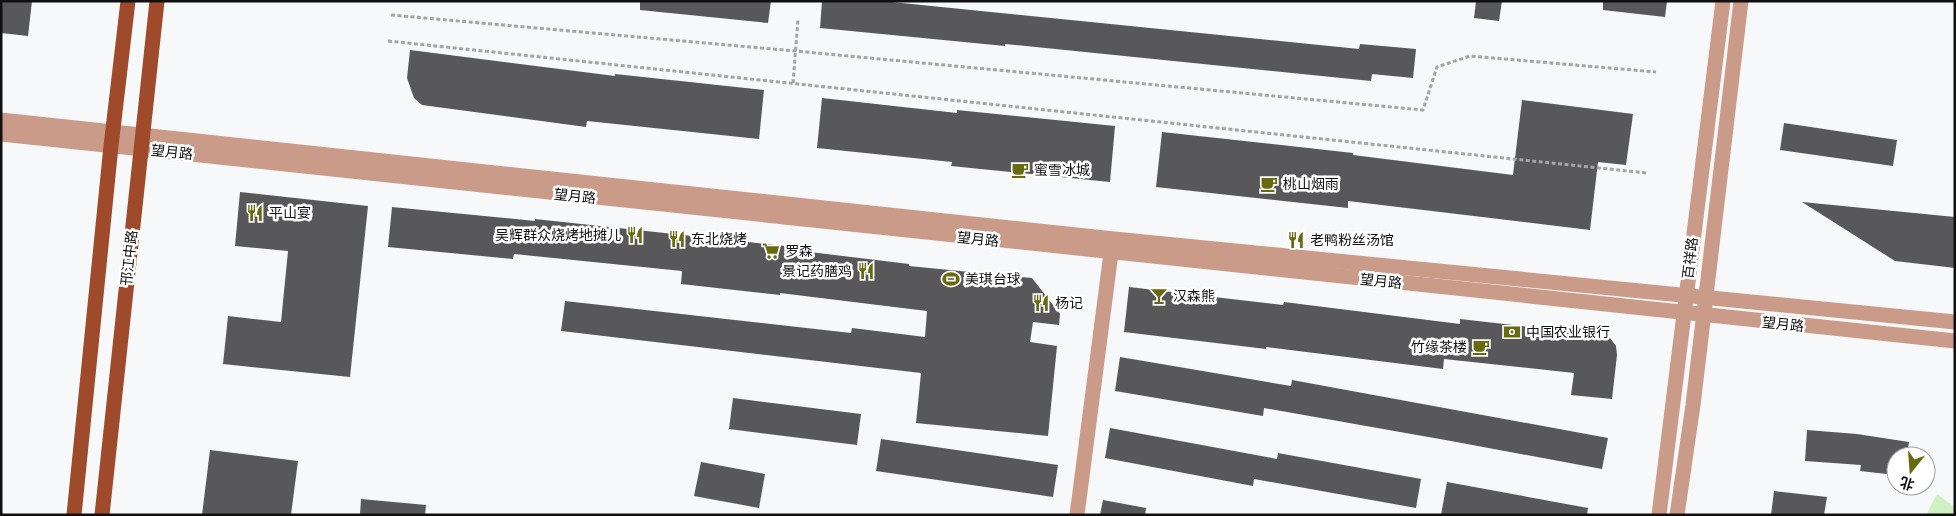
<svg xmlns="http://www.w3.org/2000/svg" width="1956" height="516" font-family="Lato,'Noto Sans SC',sans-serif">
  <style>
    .green { fill: #cff0c3 }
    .building { fill: #58585b }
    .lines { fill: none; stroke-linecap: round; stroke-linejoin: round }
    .path { stroke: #a4a5a6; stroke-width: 3; stroke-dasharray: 4 2.5; stroke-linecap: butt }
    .minor { stroke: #cb9b8a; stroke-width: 15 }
    .major { stroke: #9e4a2b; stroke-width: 15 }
    .labels { text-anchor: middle; stroke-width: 5; stroke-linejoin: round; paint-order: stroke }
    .street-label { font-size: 14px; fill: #101011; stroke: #fff }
    .poi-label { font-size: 14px; fill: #101011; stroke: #fff; text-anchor: start }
  </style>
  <rect width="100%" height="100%" fill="#f7f8fa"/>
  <!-- green -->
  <polygon class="green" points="1937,494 1955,507 1955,515 1926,515"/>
  <!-- building -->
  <g class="building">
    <polygon points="1,1 32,1 28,36 1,33"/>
    <polygon points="640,1 771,1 768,23 640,10"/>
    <polygon points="822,1 882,1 1359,49 1360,44 1416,49 1413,78 1372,74 1371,81 1005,44 1005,46 820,28"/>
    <polygon points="1476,1 1502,1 1499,21 1474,18"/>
    <polygon points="1603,1 1667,1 1665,17 1603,10"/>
    <polygon points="410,50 615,76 615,74 764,90 759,139 587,121 586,127 422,105 414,98 407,78"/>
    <polygon points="822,98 957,113 957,110 1115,126 1110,182 951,166 952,162 817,148"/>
    <polygon points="1522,100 1633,114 1626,165 1598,162 1590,230 1348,201 1348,208 1156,187 1162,132 1353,153 1353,155 1513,175"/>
    <polygon points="1784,123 1897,140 1893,166 1780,150"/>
    <polygon points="240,192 368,206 350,377 223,364 228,316 281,322 288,251 235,246"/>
    <polygon points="1802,202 1955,217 1955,268 1895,261"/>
    <polygon points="392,207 535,221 535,219 785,246 785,249 909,264 909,266 1032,278 1060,314 1059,325 1033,322 1030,342 1057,346 1048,436 916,423 921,373 561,331 565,301 851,333 852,328 925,337 927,311 780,293 780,295 681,284 682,271 514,254 513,259 388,247"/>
    <polygon points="1129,287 1283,305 1284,302 1460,324 1460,319 1602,335 1610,338 1616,346 1617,355 1612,399 1571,395 1574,373 1444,359 1443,369 1266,347 1266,349 1124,332"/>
    <polygon points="1120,357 1291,386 1292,380 1608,438 1602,469 1451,441 1264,408 1263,416 1115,391"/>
    <polygon points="733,398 861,414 857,445 729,429"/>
    <polygon points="1110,428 1277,459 1278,453 1421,479 1416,508 1254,479 1253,486 1105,458"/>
    <polygon points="1807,430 1857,434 1909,442 1907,456 1896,456 1896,475 1860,471 1861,465 1805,461"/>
    <polygon points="881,439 1058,465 1053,497 876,471"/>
    <polygon points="210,450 298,461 291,515 202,515"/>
    <polygon points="701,462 765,474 759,508 694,496"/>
    <polygon points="1447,482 1588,508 1587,515 1441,515"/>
    <polygon points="1774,491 1827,497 1824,515 1771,515"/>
    <polygon points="361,499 426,505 425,515 360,515"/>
    <polygon points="1103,500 1146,508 1145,515 1100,515"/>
  </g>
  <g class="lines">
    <!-- path -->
    <g class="path">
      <polyline points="391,15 795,51 1423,110 1437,67 1470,56 1656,72"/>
      <polyline points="388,41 1647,173"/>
      <polyline points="793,83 798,19"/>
    </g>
    <!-- minor -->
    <g class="minor">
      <polyline points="1,120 1114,239 1955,322"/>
      <polyline points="1,134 1955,341"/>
      <polyline points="1077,515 1111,253"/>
      <polyline points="1659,515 1723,1"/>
      <polyline points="1677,515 1693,405 1741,1"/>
    </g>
    <!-- major -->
    <g class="major">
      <polyline points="74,515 111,146 128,1"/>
      <polyline points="102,515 157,1"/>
    </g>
  </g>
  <!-- icons -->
  <defs>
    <g id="cafe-bare" transform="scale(1.35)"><path d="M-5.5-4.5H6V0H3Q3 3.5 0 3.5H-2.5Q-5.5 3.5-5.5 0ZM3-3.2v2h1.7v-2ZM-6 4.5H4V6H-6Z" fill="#676b0e" stroke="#fff" stroke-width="2.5" paint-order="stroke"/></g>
    <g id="restaurant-bare" transform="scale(1.35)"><path d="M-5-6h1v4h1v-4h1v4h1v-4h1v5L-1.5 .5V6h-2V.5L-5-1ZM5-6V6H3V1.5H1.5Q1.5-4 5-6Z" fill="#676b0e" stroke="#fff" stroke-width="2.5" paint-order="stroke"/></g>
    <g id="supermarket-bare" transform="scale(1.35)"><path d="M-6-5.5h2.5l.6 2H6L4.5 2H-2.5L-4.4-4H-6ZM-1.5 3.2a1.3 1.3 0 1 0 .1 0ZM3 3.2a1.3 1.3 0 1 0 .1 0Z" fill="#676b0e" stroke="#fff" stroke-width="2.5" paint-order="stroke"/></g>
    <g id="stadium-bare" transform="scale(1.35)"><path d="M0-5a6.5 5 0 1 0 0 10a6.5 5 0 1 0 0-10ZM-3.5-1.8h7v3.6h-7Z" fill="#676b0e" stroke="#fff" stroke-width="2.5" paint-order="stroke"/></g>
    <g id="bar-bare" transform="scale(1.35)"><path d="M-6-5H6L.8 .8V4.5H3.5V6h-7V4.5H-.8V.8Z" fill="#676b0e" stroke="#fff" stroke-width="2.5" paint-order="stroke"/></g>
    <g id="bank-bare" transform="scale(1.35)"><path d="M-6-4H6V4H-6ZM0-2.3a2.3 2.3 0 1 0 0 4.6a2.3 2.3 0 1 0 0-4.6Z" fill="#676b0e" stroke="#fff" stroke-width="2.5" paint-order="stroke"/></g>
  </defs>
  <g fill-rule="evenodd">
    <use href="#cafe-bare" x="1020" y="170"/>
    <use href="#cafe-bare" x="1269" y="184"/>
    <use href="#restaurant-bare" x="255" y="213"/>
    <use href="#restaurant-bare" x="635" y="235"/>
    <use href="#restaurant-bare" x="677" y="239"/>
    <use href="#restaurant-bare" x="1296" y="240"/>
    <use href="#supermarket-bare" x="771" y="251"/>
    <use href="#restaurant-bare" x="866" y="271"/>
    <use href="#stadium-bare" x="951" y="279"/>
    <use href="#bar-bare" x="1159" y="296"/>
    <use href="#restaurant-bare" x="1041" y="303"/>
    <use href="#bank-bare" x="1512" y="332"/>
    <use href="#cafe-bare" x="1481" y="347"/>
  </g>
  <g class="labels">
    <!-- street labels -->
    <g class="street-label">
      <text transform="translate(172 152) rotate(6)" y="5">望月路</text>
      <text transform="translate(575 196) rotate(6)" y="5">望月路</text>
      <text transform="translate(978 239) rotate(6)" y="5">望月路</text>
      <text transform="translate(129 258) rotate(-84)" y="5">邗江中路</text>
      <text transform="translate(1690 258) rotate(-83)" y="5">百祥路</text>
      <text transform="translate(1381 281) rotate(6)" y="5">望月路</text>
      <text transform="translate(1783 324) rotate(6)" y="5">望月路</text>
    </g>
    <!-- poi labels -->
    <g class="poi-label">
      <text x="1034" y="175">蜜雪冰城</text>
      <text x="1283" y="189">桃山烟雨</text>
      <text x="269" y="218">平山宴</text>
      <text x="621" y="240" text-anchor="end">吴辉群众烧烤地摊儿</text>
      <text x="691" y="244">东北烧烤</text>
      <text x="1310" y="245">老鸭粉丝汤馆</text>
      <text x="785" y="256">罗森</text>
      <text x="852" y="276" text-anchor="end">景记药膳鸡</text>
      <text x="965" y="284">美琪台球</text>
      <text x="1173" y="301">汉森熊</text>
      <text x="1055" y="308">杨记</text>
      <text x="1526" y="337">中国农业银行</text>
      <text x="1467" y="352" text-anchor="end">竹缘茶楼</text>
    </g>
  </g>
  <!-- border -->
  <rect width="1956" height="516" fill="none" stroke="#101011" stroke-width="5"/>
  <!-- north arrow -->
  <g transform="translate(1911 471) rotate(197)"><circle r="24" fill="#ffffff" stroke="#9f9fa0"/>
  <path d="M0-4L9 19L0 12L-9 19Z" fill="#676b0e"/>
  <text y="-8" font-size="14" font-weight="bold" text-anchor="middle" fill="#101011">北</text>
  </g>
</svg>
